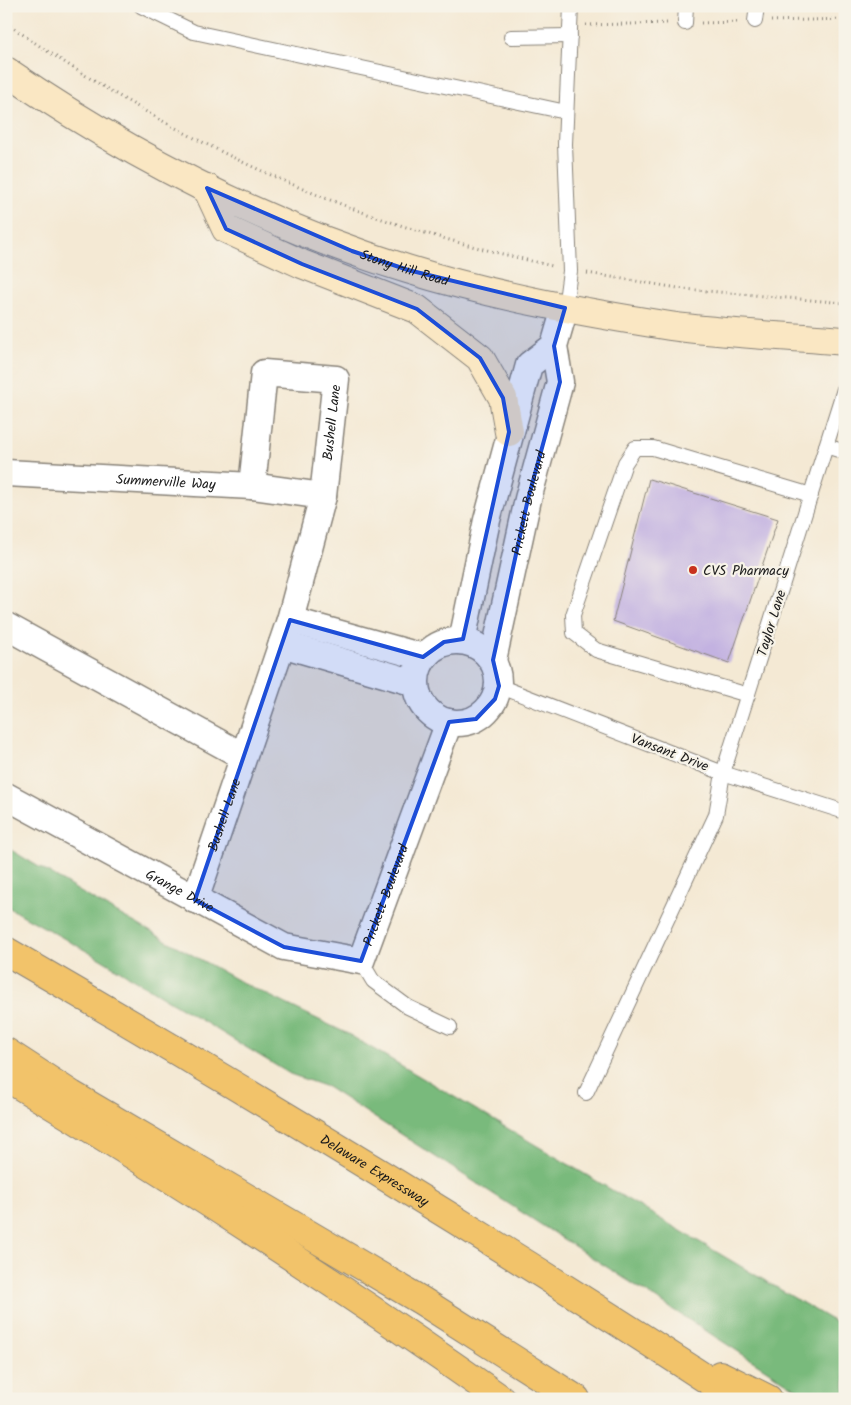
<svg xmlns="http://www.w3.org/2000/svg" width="851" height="1405" font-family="Kalam,sans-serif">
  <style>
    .forest { fill: #79ba7b; stroke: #4a6b4c }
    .building { fill: #c3b2e1 }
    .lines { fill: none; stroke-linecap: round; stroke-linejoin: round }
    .lane-casing { stroke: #888278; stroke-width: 16 }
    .street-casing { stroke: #888278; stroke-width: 29 }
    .secondary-casing { stroke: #888278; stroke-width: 30 }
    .highway-casing { stroke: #888278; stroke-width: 30 }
    .path { stroke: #888278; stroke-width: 3; stroke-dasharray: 1 4; stroke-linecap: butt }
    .lane { stroke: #fff; stroke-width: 14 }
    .street { stroke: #fff; stroke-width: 26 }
    .secondary { stroke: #fae7c3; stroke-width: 28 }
    .highway { stroke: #f2c36a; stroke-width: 28 }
    .marked { fill: #1d4ed8; fill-opacity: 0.2; stroke: #1d4ed8; stroke-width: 4; stroke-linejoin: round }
    .poi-dot { fill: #c8321e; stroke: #f7f3e8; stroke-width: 2 }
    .labels { text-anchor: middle; stroke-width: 4.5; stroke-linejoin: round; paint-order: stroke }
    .street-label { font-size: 14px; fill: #1c1c1c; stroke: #f7f3e8 }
    .poi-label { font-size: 14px; fill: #1c1c1c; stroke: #f7f3e8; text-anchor: start }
  </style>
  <rect width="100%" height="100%" fill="#f7f3e8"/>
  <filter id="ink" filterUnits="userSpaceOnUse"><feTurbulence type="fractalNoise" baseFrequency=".02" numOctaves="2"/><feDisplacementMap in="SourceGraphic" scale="10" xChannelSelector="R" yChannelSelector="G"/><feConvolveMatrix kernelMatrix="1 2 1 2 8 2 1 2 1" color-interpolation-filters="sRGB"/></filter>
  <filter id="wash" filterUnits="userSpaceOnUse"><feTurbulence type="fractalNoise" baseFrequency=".0096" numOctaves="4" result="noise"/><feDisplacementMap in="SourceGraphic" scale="20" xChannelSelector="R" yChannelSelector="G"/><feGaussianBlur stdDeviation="1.12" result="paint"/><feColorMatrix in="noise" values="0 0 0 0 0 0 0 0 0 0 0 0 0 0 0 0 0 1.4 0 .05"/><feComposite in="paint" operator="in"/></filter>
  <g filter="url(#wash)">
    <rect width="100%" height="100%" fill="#f4e9d4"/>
    <!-- forest -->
    <polygon class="forest" points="6,847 87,896 237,980 348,1034 845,1328 845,1399 812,1399 327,1087 290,1074 99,958 6,906"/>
    <g id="blocks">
      <!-- building -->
      <polygon class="building" points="649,479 778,519 729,663 613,621"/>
    </g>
  </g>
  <g filter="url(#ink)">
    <use href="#blocks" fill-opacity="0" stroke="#888278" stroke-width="1"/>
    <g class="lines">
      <!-- lane casing -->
      <g class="lane-casing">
        <g id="lane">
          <polyline points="141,6 194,32 566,112"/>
          <polyline points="755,21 757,6"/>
          <polyline points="685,23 686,6"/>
          <polyline points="511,37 570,36"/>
          <polyline points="565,308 570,271 565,144 571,6"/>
          <polyline points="826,446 845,452"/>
          <polyline points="499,686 723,773 845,812"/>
          <polyline points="748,695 596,650 574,633 573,615 625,463 635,448 653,448 811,495"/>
          <polyline points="361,961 373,981 408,1007 450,1027"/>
          <polyline points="586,1093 716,815 723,773 845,386"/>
        </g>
      </g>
      <!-- street casing -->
      <g class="street-casing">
        <g id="street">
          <path id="s1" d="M6,473L252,486L323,496"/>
          <polyline points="290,620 423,657"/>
          <polyline points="6,626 243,756"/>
          <circle cx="457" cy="682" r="41"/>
          <polyline points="462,641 487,520 529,365 554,346"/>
          <polyline points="282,644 415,683"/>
          <path id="s2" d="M493,660L528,499L560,382L554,346L565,308"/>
          <path id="s3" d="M6,796L284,947L361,961L449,722"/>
          <path id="s4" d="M195,900L290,620L323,496L336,379L264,373L252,486"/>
        </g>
      </g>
      <!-- secondary casing -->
      <g class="secondary-casing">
        <g id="secondary">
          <path id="s5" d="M6,71C129,155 265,225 407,269C493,296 582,312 670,326C728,334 787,336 845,341"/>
          <polyline points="207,188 226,229 302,264 417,309 480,358 503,398 509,432"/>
        </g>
      </g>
      <!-- highway casing -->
      <g class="highway-casing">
        <g id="highway">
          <path id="s6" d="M6,951C253,1094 497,1242 737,1399"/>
          <polyline points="6,1052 72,1095 422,1301 576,1399"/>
          <path d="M6,1077C175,1179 340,1285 501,1399"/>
          <polyline points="720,1375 768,1399"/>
        </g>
      </g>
      <!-- path -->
      <g class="path">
        <polyline points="771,21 845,19"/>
        <path d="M6,23C125,106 253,176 391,222C444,240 498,253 552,266"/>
        <polyline points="701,23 738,22"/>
        <polyline points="586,25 668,23"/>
        <polyline points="587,273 684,289 845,303"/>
      </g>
      <!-- lane -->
      <use href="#lane" class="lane"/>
      <!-- street -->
      <use href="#street" class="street"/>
      <!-- secondary -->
      <use href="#secondary" class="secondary"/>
      <!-- highway -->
      <use href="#highway" class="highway"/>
    </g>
  </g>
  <!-- marked area -->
  <path class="marked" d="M207,188L352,251L408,270L565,308L554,346L560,382L528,499L493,660L499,686L495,699L476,719L449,722L361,961L284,947L195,900L290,620L423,657L444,642L463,639L509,432L503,398L480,358L417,309L302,264L226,229Z"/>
  <!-- markers -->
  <circle class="poi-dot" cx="693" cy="570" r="5"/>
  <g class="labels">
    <!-- street labels -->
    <g class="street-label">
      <text dy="5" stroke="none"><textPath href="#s5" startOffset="446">Stony Hill Road</textPath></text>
      <text dy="5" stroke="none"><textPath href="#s4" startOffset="498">Bushell Lane</textPath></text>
      <text dy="5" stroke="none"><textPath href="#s1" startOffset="160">Summerville Way</textPath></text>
      <text dy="5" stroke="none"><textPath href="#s2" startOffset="161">Prickett Boulevard</textPath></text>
      <text transform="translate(771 623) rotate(-73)" y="5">Taylor Lane</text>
      <text transform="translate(670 752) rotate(21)" y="5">Vansant Drive</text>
      <text dy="5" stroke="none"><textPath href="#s4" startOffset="90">Bushell Lane</textPath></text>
      <text dy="5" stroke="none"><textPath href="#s3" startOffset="198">Grange Drive</textPath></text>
      <text dy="5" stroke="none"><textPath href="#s3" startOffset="465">Prickett Boulevard</textPath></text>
      <text dy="5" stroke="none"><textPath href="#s6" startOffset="429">Delaware Expressway</textPath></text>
    </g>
    <!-- poi labels -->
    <g class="poi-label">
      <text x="703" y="575">CVS Pharmacy</text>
    </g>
  </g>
  <!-- margin -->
  <rect width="851" height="1405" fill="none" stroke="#f7f3e8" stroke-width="25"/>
</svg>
